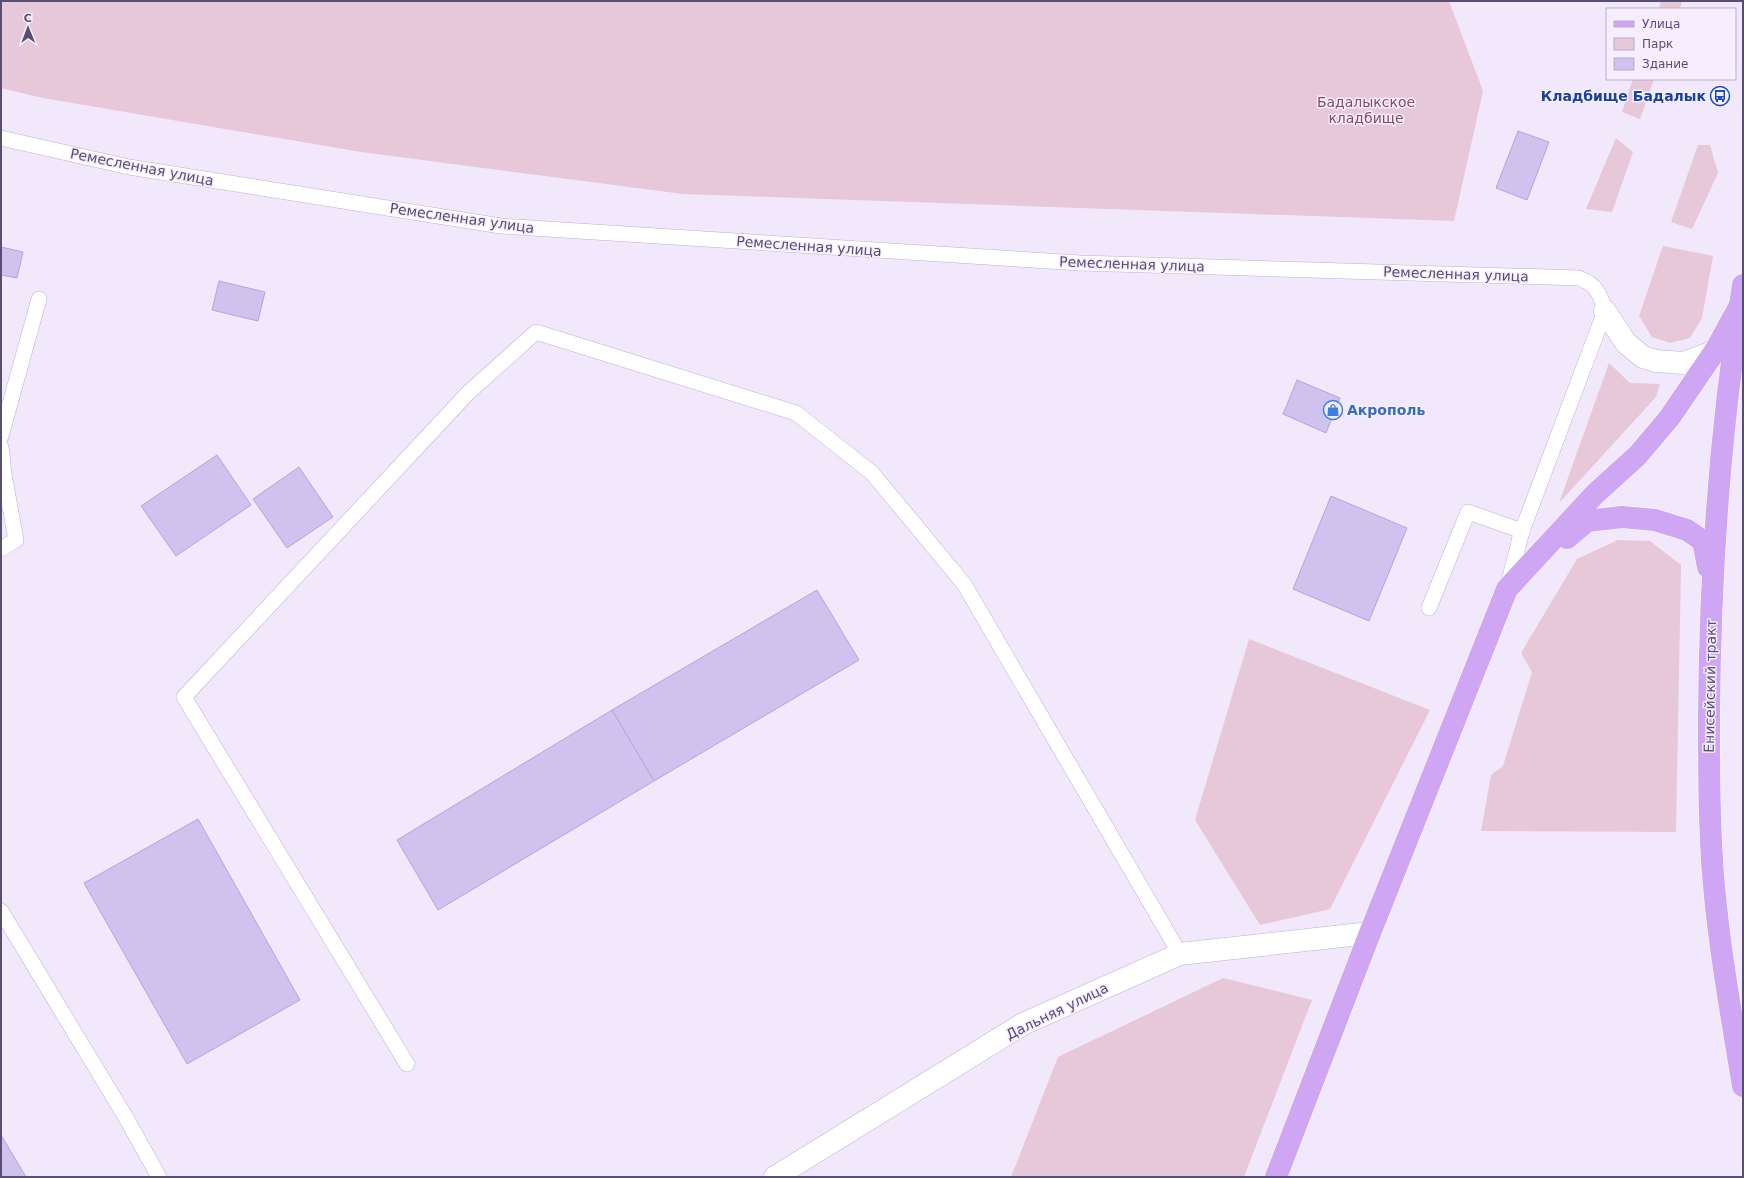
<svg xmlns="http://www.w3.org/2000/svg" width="1744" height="1178" font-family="'DejaVu Sans',sans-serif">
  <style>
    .green { fill: #e7c8d8 }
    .building { fill: #cfc2ee; stroke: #b4a4df }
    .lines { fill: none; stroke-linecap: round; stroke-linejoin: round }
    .service-casing { stroke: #bbb2ce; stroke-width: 16 }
    .minor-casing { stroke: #bbb2ce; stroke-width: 23 }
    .primary-casing { stroke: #fff; stroke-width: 23 }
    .service { stroke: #fff; stroke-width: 15 }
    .minor { stroke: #fff; stroke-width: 22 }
    .primary { stroke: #cea6f3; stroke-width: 22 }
    .labels { text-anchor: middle; stroke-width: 3; stroke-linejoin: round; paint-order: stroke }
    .transit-label { font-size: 14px; font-weight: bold; fill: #164399; stroke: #f6eefe; text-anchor: end }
    .park-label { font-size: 14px; fill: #834d63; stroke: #f6eefe }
    .street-label { font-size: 14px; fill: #574e73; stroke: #f6eefe }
    .shop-label { font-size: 14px; font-weight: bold; fill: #366cbe; stroke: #f6eefe; text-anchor: start }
  </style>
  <rect width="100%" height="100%" fill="#f1e8fb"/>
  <!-- green -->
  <g class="green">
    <polygon points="1,1 1449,1 1483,91 1454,221 683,194 361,152 43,98 1,88"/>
    <polygon points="1661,1 1682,1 1680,9 1659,9"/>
    <polygon points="1633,79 1654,79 1640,119 1622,112"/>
    <polygon points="1616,138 1633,152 1612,212 1586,209"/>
    <polygon points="1698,145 1710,145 1718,173 1692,229 1671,222"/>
    <polygon points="1663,246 1713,256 1702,318 1690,338 1670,343 1652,337 1639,316"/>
    <polygon points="1609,363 1630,383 1660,384 1656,397 1559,503"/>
    <polygon points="1618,540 1650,541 1681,565 1676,832 1481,831 1491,775 1503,766 1532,672 1521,653 1577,559"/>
    <polygon points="1249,639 1430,710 1330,909 1260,925 1195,820"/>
    <polygon points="1223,978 1312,1000 1244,1177 1011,1177 1058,1057"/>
  </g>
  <!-- building -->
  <g class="building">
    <polygon points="1518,131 1549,142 1527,200 1496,188"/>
    <polygon points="1,247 23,252 17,278 1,275"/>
    <polygon points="219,281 265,292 258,321 212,310"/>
    <polygon points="1297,380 1340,398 1326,433 1283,414"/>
    <polygon points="217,455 251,505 176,556 141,506"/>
    <polygon points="299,467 333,517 287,548 253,499"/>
    <polygon points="1331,496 1407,528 1369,621 1293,589"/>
    <polygon points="817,590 859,660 654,781 612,710"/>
    <polygon points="612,710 654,781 438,910 397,840"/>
    <polygon points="198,819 300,1000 187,1064 84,883"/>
    <polygon points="1,1135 26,1177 1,1177"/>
  </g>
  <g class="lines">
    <!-- service casing -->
    <g class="service-casing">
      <g id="service">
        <path d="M1,138L129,167L501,226L1080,263L1579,278C1596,284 1601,295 1605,311L1522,531L1508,585"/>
        <polyline points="1,436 39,299"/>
        <polyline points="1,447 4,474 16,540 1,549"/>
        <polyline points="1429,608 1468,512 1522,531 1519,541"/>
        <polyline points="1,911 125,1116 159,1177"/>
        <polyline points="407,1064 184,697 468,393 536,332 796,413 872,473 964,584 1180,954"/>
      </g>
    </g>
    <!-- minor casing -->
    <g class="minor-casing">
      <g id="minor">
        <polyline points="1605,311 1626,343 1643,357 1656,361 1684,363 1715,351"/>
        <polyline points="775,1177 1023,1024 1180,954 1370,933"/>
      </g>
    </g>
    <!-- primary casing -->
    <g class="primary-casing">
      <g id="primary">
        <path d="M1743,285C1720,427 1710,572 1709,716C1709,772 1709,830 1714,886C1720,953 1732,1019 1743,1086"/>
        <polyline points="1567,538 1587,521 1622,517 1655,520 1687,530 1703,541 1708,567"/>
        <polyline points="1276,1177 1370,933 1507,589 1595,494 1638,455 1670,417 1715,351 1739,307"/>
      </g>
    </g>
    <!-- service -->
    <use href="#service" class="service"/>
    <!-- minor -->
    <use href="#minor" class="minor"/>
    <!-- primary -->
    <use href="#primary" class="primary"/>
  </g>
  <!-- icons -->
  <defs>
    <g id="bus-ring" transform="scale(1)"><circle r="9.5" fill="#f6eefe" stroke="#1a4fb4" stroke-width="1.5"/><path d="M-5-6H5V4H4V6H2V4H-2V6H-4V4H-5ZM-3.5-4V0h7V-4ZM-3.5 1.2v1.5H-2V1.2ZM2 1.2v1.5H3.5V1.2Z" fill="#1a4fb4"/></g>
    <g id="shop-ring" transform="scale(1)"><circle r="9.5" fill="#f6eefe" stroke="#3f7fe0" stroke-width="1.5"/><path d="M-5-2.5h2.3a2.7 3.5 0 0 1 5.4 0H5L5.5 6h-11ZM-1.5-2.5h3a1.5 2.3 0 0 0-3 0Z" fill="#3f7fe0"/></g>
  </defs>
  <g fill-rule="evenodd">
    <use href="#bus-ring" x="1720" y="96"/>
    <use href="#shop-ring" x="1333" y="410"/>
  </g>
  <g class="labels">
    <!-- transit labels -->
    <g class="transit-label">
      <text x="1706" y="101">Кладбище Бадалык</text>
    </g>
    <!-- park labels -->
    <g class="park-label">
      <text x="1366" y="107">Бадалыкское<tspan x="1366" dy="16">кладбище</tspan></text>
    </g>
    <!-- street labels -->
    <g class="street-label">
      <text transform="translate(142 167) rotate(11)" y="5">Ремесленная улица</text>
      <text transform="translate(462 218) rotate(8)" y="5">Ремесленная улица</text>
      <text transform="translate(809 246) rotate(4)" y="5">Ремесленная улица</text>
      <text transform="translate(1132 264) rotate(2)" y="5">Ремесленная улица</text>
      <text transform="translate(1456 274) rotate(2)" y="5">Ремесленная улица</text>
      <text transform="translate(1710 686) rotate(-89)" y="5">Енисейский тракт</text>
      <text transform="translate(1057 1011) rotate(-26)" y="5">Дальняя улица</text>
    </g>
    <!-- shop labels -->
    <g class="shop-label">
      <text x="1347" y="415">Акрополь</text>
    </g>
  </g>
  <!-- border -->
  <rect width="1744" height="1178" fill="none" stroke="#574e73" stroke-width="4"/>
  <!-- legend -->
  <rect x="1606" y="8" width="130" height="72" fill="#f6eefe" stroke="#b6aec6"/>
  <rect x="1614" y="21" width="20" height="6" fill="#cea6f3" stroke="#b6aec6"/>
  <text x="1642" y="28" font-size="12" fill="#574e73">Улица</text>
  <rect x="1614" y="38" width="20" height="12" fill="#e7c8d8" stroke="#b6aec6"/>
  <text x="1642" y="48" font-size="12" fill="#574e73">Парк</text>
  <rect x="1614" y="58" width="20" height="12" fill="#cfc2ee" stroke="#b6aec6"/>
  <text x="1642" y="68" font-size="12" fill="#574e73">Здание</text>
  <!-- north arrow -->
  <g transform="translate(28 28) rotate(359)" stroke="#f6eefe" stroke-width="3" paint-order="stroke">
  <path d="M0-3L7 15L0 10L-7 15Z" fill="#574e73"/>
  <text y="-6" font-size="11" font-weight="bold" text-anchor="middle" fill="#574e73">С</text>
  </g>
</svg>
